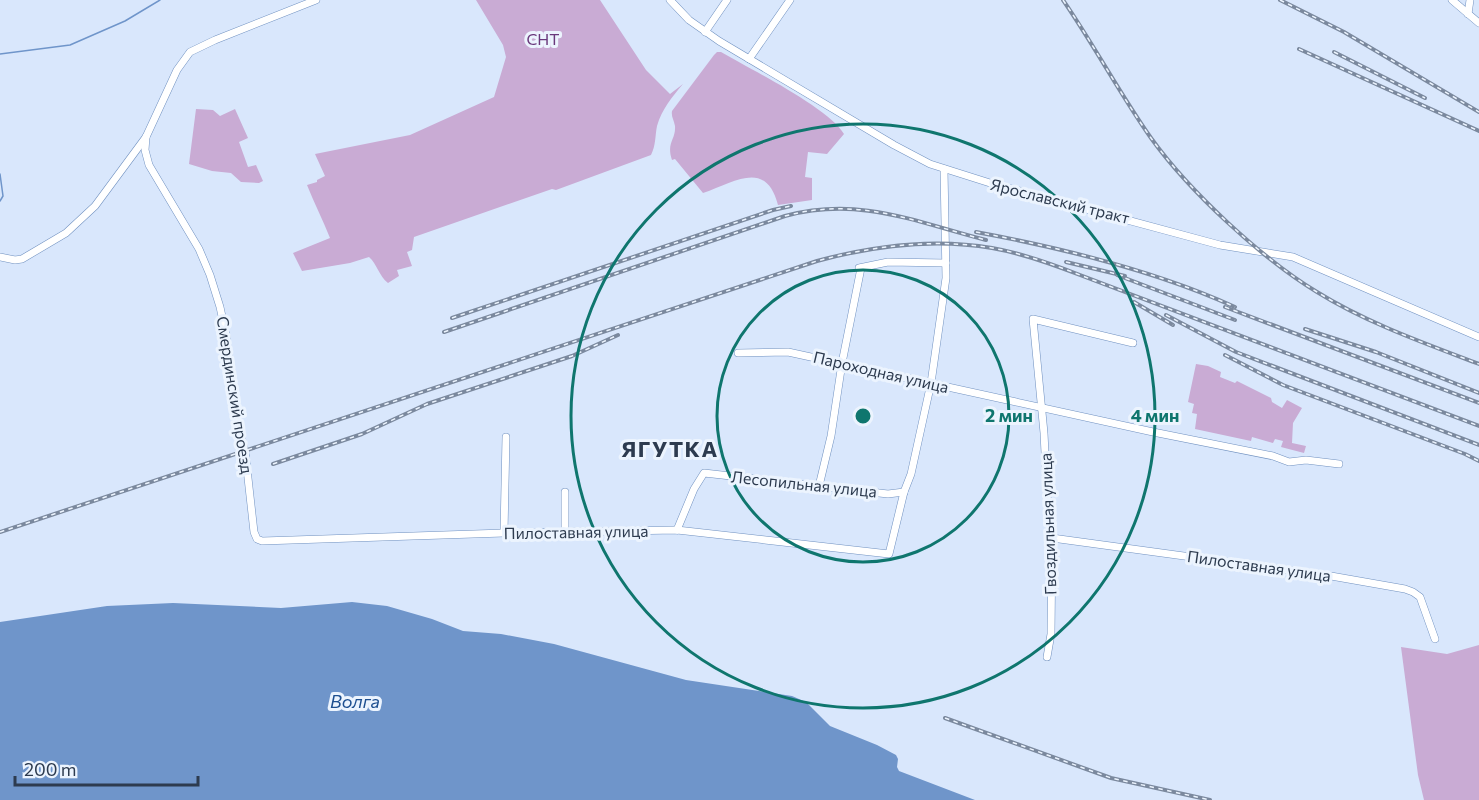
<svg xmlns="http://www.w3.org/2000/svg" width="1479" height="800" font-family="Commissioner,sans-serif">
  <style>
    .green { fill: #c9abd4 }
    .water { fill: #6f95ca }
    .lines { fill: none; stroke-linecap: round; stroke-linejoin: round }
    .stream { stroke: #6f95ca; stroke-width: 1.5 }
    .minor-casing { stroke: #7091c0; stroke-width: 8 }
    .minor { stroke: #fff; stroke-width: 7 }
    .rail-casing { stroke: #7b899e; stroke-width: 4 }
    .rail { stroke: #ecf4fe; stroke-width: 1.5; stroke-dasharray: 4.5; stroke-linecap: butt }
    .ring { fill: none; stroke: #0f766e; stroke-width: 3 }
    .labels { text-anchor: middle; stroke-width: 6; stroke-linejoin: round; paint-order: stroke }
    .park-label { font-size: 16px; fill: #6a387c; stroke: #ecf4fe }
    .street-label { font-size: 16px; fill: #2d3b4f; stroke: #ecf4fe }
    .water-label { font-size: 18px; font-style: italic; fill: #1d4f90; stroke: #ecf4fe }
    .district-label { font-size: 22px; font-weight: bold; letter-spacing: 1.5px; fill: #2d3b4f; stroke: #ecf4fe }
    .centre { fill: #0f766e; stroke: #ecf4fe; stroke-width: 3 }
    .ring-label { font-size: 18px; text-anchor: middle; font-weight: bold; fill: #0f766e; stroke: #ecf4fe; stroke-width: 6; stroke-linejoin: round; paint-order: stroke }
  </style>
  <rect width="100%" height="100%" fill="#d9e7fc"/>
  <!-- green -->
  <g class="green">
    <path d="M476,0H600L646,70L670,94L683,84C672,97 662,109 657,126C655,136 656,145 651,155L556,190L552,189L414,237L412,250L407,252L412,266L397,270L399,276L388,283C379,276 377,264 369,257L350,263L302,271L293,253L330,238C323,220 314,203 307,185L317,182V180L325,176L315,154L410,135L494,97L506,57L503,45Z"/>
    <path d="M717,52H721C750,69 829,108 844,134L827,154L808,152L805,177L812,178V200L778,205C766,159 735,182 703,193L675,159L672,160C666,142 676,140 675,126C674,120 671,117 672,111L714,55Z"/>
    <polygon points="196,109 213,110 220,116 235,109 248,138 239,142 248,167 256,165 263,181 259,183 241,182 231,173 212,171 189,164"/>
    <polygon points="1196,364 1208,366 1221,372 1220,377 1235,383 1237,381 1271,398 1272,402 1282,408 1287,400 1302,408 1293,423 1292,443 1306,446 1304,453 1281,447 1283,441 1275,439 1273,443 1252,437 1251,441 1195,429 1197,414 1192,413 1194,404 1188,402"/>
    <polygon points="1479,645 1479,800 1424,800 1418,775 1401,647 1447,654"/>
  </g>
  <!-- water -->
  <polygon class="water" points="352,602 387,606 432,619 463,631 501,634 554,644 686,680 792,696 806,702 830,726 877,745 896,755 898,759 897,767 899,771 975,800 0,800 0,622 107,606 173,603 281,608"/>
  <g class="lines">
    <!-- stream -->
    <g class="stream">
      <polyline points="0,54 70,45 125,21 160,0"/>
      <polyline points="0,174 3,196 0,201"/>
    </g>
    <!-- minor casing -->
    <g class="minor-casing">
      <g id="minor">
        <polyline points="670,0 689,20 719,41 894,145 930,164 990,183 1220,245 1293,257 1479,337"/>
        <polyline points="1452,0 1479,23"/>
        <polyline points="1468,14 1470,0"/>
        <polyline points="705,32 727,0"/>
        <polyline points="749,59 790,0"/>
        <polyline points="146,137 145,150 149,165 199,249 210,275 220,307 226,335 235,413 245,451 254,532 257,539 262,541 504,533 677,530 889,554 904,492 911,474 931,383 946,278 944,169"/>
        <polyline points="0,257 15,260 22,259 66,233 95,206 146,137 177,70 190,52 215,40 316,0"/>
        <polyline points="859,268 888,262 946,263"/>
        <polyline points="738,353 788,352 1153,432 1273,456 1289,462 1306,460 1339,464"/>
        <polyline points="819,486 831,436 842,363 861,268"/>
        <polyline points="565,492 565,531"/>
        <polyline points="677,530 694,489 704,473 888,494 904,492"/>
        <polyline points="504,533 506,437"/>
        <polyline points="1052,538 1331,576 1405,589 1413,592 1420,597 1435,639"/>
        <polyline points="1047,657 1051,634 1052,538 1048,513 1044,433 1033,319 1133,343"/>
      </g>
    </g>
    <!-- minor -->
    <use href="#minor" class="minor"/>
    <!-- rail casing -->
    <g class="rail-casing">
      <g id="rail">
        <path d="M1063,0C1094,45 1120,94 1151,138C1189,191 1261,258 1317,292C1367,323 1424,343 1479,364"/>
        <polyline points="1280,0 1344,32 1479,112"/>
        <polyline points="1299,49 1479,131"/>
        <polyline points="1334,52 1425,98"/>
        <path d="M976,232C1062,248 1156,271 1235,307"/>
        <polyline points="1066,262 1125,276"/>
        <polyline points="1117,275 1235,320"/>
        <polyline points="1134,302 1173,325"/>
        <polyline points="1225,307 1479,403"/>
        <polyline points="1166,315 1236,352 1479,445"/>
        <polyline points="452,318 773,210 791,206"/>
        <polyline points="1305,329 1376,352 1479,393"/>
        <path d="M444,332L785,216C860,196 915,222 986,240"/>
        <polyline points="1225,355 1283,385 1465,454 1479,461"/>
        <polyline points="273,464 362,434 427,404 572,356 618,335"/>
        <path d="M0,532L817,261C872,246 935,238 992,248C1021,253 1052,264 1080,275L1479,426"/>
        <polyline points="945,718 1111,778 1210,800"/>
      </g>
    </g>
    <!-- rail -->
    <use href="#rail" class="rail"/>
  </g>
  <!-- distance rings -->
  <g class="ring">
    <circle cx="863" cy="416" r="146"/>
    <circle cx="863" cy="416" r="292"/>
  </g>
  <g class="labels">
    <!-- park labels -->
    <g class="park-label">
      <text x="543" y="45">СНТ</text>
    </g>
    <!-- street labels -->
    <g class="street-label">
      <text transform="translate(1060 201) rotate(14)" y="6">Ярославский тракт</text>
      <text transform="translate(881 372) rotate(13)" y="6">Пароходная улица</text>
      <text transform="translate(235 395) rotate(81)" y="6">Смердинский проезд</text>
      <text transform="translate(804 484) rotate(6)" y="6">Лесопильная улица</text>
      <text transform="translate(1048 524) rotate(-92)" y="6">Гвоздильная улица</text>
      <text transform="translate(576 532) rotate(-1)" y="6">Пилоставная улица</text>
      <text transform="translate(1259 566) rotate(8)" y="6">Пилоставная улица</text>
    </g>
    <!-- water labels -->
    <g class="water-label">
      <text x="355" y="708">Волга</text>
    </g>
    <!-- district labels -->
    <g class="district-label">
      <text x="670" y="457">ЯГУТКА</text>
    </g>
  </g>
  <circle cx="863" cy="416" r="9" class="centre"/>
  <g class="ring-label">
    <text x="1009" y="422">2 мин</text>
    <text x="1155" y="422">4 мин</text>
  </g>
  <!-- scale -->
  <path d="M15 776v9h183v-9" fill="none" stroke="#2d3b4f" stroke-width="3"/>
  <text x="24" y="776" font-size="18" fill="#2d3b4f" stroke="#ecf4fe" stroke-width="4.5" paint-order="stroke">200 m</text>
</svg>
